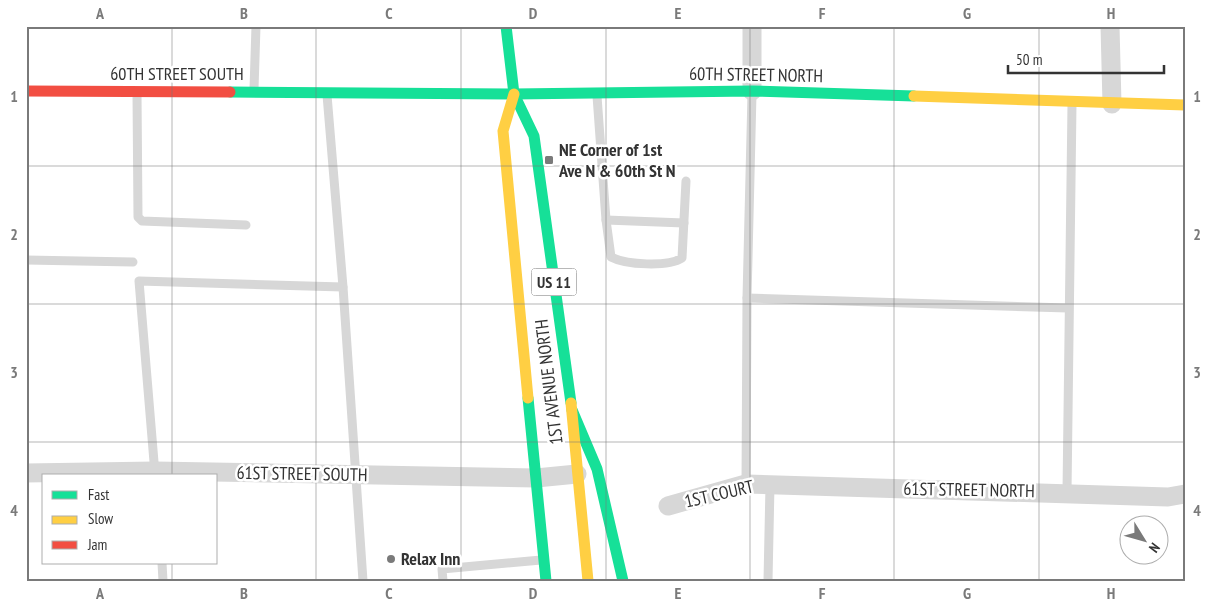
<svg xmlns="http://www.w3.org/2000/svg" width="1211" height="607" font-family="'PT Sans Narrow',sans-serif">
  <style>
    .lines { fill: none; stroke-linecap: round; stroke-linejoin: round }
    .lane { stroke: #d7d7d7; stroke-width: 9 }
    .street { stroke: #d7d7d7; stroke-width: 19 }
    .fast { stroke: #16e098; stroke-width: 11 }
    .slow { stroke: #ffcf43; stroke-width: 11 }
    .jam { stroke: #f24e42; stroke-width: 11 }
    .grid { fill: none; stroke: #7a7a7a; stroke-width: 1; stroke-opacity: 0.55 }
    .poi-dot { fill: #7a7a7a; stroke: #fff; stroke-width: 2 }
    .labels { text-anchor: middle; stroke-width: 5; stroke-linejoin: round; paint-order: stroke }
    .shield { fill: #fff; stroke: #707070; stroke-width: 1 }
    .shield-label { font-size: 16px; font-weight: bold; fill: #333 }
    .street-label { font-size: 18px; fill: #333; stroke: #fff }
    .poi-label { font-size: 18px; font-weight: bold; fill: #333; stroke: #fff; text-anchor: start }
    .neatline { fill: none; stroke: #7a7a7a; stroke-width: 2 }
    .grid-label { font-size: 16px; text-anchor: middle; font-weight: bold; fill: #7a7a7a }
  </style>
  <rect width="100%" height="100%" fill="#fff"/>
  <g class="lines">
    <!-- lane -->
    <g class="lane">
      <polyline points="254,89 256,26"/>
      <polyline points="137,94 138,217 142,221 246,225"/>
      <polyline points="327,95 343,287 363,581"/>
      <path d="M597,96L606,220L611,257C626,265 668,267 682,258L686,181"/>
      <polyline points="606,220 684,223"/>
      <polyline points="26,260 133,262"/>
      <polyline points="747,298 1068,308"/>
      <polyline points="155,474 139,281 343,287"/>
      <polyline points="746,484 747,298 752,94"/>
      <polyline points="1067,492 1072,104"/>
      <polyline points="162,563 163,581"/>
      <polyline points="443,581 442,569 541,560"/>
      <polyline points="768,581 770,485"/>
    </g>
    <!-- street -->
    <g class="street">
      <polyline points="752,26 752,91"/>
      <polyline points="1110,26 1112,104"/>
      <polyline points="26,473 155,471 536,478 577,474"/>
      <polyline points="668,506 746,484 1168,497 1185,494"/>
    </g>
    <!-- fast -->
    <g class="fast">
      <polyline points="506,26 514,94 534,136 571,403"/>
      <polyline points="230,92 514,94 752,91 914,96"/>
      <polyline points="528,398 546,581"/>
      <polyline points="572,410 597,469 623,581"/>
    </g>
    <!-- slow -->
    <g class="slow">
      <polyline points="514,94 503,131 528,398"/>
      <polyline points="914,96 1185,105"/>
      <polyline points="571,403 588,581"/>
    </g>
    <!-- jam -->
    <polyline class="jam" points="26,91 230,92"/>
  </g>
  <!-- grid -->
  <path class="grid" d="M172,26V476M316,26V581M461,26V581M606,26V581M750,26V581M894,26V581M1039,26V581M26,166H1185M26,304H1185M26,442H1185M172,563V581"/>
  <!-- markers -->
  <g class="poi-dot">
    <rect x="544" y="155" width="10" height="10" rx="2.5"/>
    <circle cx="391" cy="559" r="5"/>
  </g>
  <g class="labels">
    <!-- shield labels -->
    <rect class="shield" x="531.5" y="268.5" width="45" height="27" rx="4"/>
    <g class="shield-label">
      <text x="554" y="288">US 11</text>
    </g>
    <!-- street labels -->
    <g class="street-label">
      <text x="177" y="80">60TH STREET SOUTH</text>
      <text transform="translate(756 75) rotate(1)" y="6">60TH STREET NORTH</text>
      <text transform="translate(549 382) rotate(-97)" y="6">1ST AVENUE NORTH</text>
      <text transform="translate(302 474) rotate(1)" y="6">61ST STREET SOUTH</text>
      <text transform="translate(969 490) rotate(1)" y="6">61ST STREET NORTH</text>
      <text transform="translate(719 494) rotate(-13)" y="6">1ST COURT</text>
    </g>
    <!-- poi labels -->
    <g class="poi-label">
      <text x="559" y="156">NE Corner of 1st<tspan x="559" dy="21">Ave N &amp; 60th St N</tspan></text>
      <text x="401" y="565">Relax Inn</text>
    </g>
  </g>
  <!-- border -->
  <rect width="1211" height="607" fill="none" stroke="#ffffff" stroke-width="55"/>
  <!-- legend -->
  <rect x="42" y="474" width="175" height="90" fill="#ffffff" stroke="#adadad"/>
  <rect x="52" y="491" width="25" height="8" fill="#16e098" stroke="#adadad"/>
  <text x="88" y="500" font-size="15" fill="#333333">Fast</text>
  <rect x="52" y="516" width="25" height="8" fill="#ffcf43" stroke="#adadad"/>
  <text x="88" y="524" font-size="15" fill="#333333">Slow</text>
  <rect x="52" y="541" width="25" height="8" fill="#f24e42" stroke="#adadad"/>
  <text x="88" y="550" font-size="15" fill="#333333">Jam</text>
  <!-- north arrow -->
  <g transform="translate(1144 540) rotate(127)"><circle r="24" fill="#ffffff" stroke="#adadad"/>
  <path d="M0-4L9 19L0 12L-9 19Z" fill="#7a7a7a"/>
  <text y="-8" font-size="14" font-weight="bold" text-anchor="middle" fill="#333333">N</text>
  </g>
  <!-- scale -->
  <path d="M1008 65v8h156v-8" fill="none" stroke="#333333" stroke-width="2.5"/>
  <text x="1016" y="65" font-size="15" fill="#333333" stroke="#ffffff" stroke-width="4" paint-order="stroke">50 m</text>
  <rect x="28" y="28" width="1156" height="552" class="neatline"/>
  <g class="grid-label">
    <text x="100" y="19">A</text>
    <text x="244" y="19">B</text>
    <text x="389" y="19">C</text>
    <text x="533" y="19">D</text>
    <text x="678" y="19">E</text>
    <text x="822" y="19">F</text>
    <text x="967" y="19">G</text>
    <text x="1111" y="19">H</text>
    <text x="14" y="102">1</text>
    <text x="1197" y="102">1</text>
    <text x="14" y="240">2</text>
    <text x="1197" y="240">2</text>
    <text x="14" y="378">3</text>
    <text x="1197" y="378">3</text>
    <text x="14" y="516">4</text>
    <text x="1197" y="516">4</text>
    <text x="100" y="599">A</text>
    <text x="244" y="599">B</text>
    <text x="389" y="599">C</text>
    <text x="533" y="599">D</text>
    <text x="678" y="599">E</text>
    <text x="822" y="599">F</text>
    <text x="967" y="599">G</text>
    <text x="1111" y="599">H</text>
  </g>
</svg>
